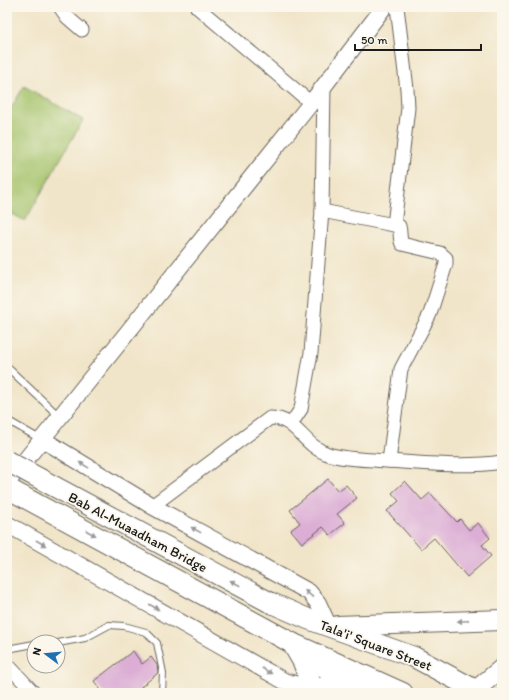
<svg xmlns="http://www.w3.org/2000/svg" width="509" height="700" font-family="Itim,sans-serif">
  <style>
    .green { fill: #a4c26a; stroke: #606f43 }
    .building { fill: #dcaed5 }
    .lines { fill: none; stroke-linecap: round; stroke-linejoin: round }
    .service-casing { stroke: #676259; stroke-width: 8 }
    .minor-casing { stroke: #676259; stroke-width: 15 }
    .tertiary-casing { stroke: #676259; stroke-width: 18 }
    .secondary-casing { stroke: #676259; stroke-width: 20 }
    .primary-casing { stroke: #676259; stroke-width: 22 }
    .service { stroke: #fff; stroke-width: 6 }
    .minor { stroke: #fff; stroke-width: 13 }
    .tertiary { stroke: #fff; stroke-width: 16 }
    .secondary { stroke: #fff; stroke-width: 18 }
    .primary { stroke: #fff; stroke-width: 20 }
    .primary-bridge-casing { stroke: #676259; stroke-width: 22; stroke-linecap: butt }
    .primary-bridge { stroke: #fff; stroke-width: 20 }
    .oneway { fill: #999 }
    .labels { text-anchor: middle; stroke-width: 3.5; stroke-linejoin: round; paint-order: stroke }
    .street-label { font-size: 14px; fill: #1c1c1c; stroke: #fbf7ec }
  </style>
  <rect width="100%" height="100%" fill="#fbf7ec"/>
  <filter id="ink" filterUnits="userSpaceOnUse"><feTurbulence type="fractalNoise" baseFrequency=".025" numOctaves="2"/><feDisplacementMap in="SourceGraphic" scale="8" xChannelSelector="R" yChannelSelector="G"/><feConvolveMatrix kernelMatrix="1 2 1 2 8 2 1 2 1" color-interpolation-filters="sRGB"/></filter>
  <filter id="wash" filterUnits="userSpaceOnUse"><feTurbulence type="fractalNoise" baseFrequency=".012" numOctaves="4" result="noise"/><feDisplacementMap in="SourceGraphic" scale="16" xChannelSelector="R" yChannelSelector="G"/><feGaussianBlur stdDeviation="0.9" result="paint"/><feColorMatrix in="noise" values="0 0 0 0 0 0 0 0 0 0 0 0 0 0 0 0 0 1.4 0 .05"/><feComposite in="paint" operator="in"/></filter>
  <g filter="url(#wash)">
    <rect width="100%" height="100%" fill="#f1e5c9"/>
    <!-- green -->
    <polygon class="green" points="24,86 83,120 25,221 7,211 7,115"/>
    <g id="blocks">
      <!-- building -->
      <g class="building">
        <polygon points="328,479 338,491 346,485 357,498 337,514 345,523 330,535 323,527 302,543 291,530 300,523 290,510"/>
        <polygon points="405,481 422,500 430,493 457,522 460,519 469,530 478,523 490,538 482,545 491,556 467,577 434,538 421,549 387,511 399,501 392,493"/>
        <polygon points="133,651 142,664 151,657 157,665 158,673 141,687 146,693 103,693 94,681"/>
      </g>
    </g>
  </g>
  <g filter="url(#ink)">
    <use href="#blocks" fill-opacity="0" stroke="#676259" stroke-width="1"/>
    <g class="lines">
      <!-- service casing -->
      <g class="service-casing">
        <g id="service">
          <polyline points="7,367 60,417"/>
          <polyline points="7,420 40,439"/>
          <polyline points="58,643 85,638 109,625 124,626 146,632 157,643 163,673 162,693"/>
          <polyline points="7,649 34,644"/>
        </g>
      </g>
      <!-- minor casing -->
      <g class="minor-casing">
        <g id="minor">
          <polyline points="60,7 67,17 82,30"/>
          <polyline points="197,7 311,103"/>
          <path d="M322,211L394,225L399,226C401,232 399,238 402,244L440,253L446,258V264L430,314L401,369L389,461"/>
          <polyline points="394,225 408,108 407,89 397,7"/>
          <polyline points="291,424 301,409 311,353 322,211 324,86"/>
          <path d="M152,506L270,418C296,417 303,446 328,454C346,460 367,459 386,461C424,463 464,468 502,462"/>
          <polyline points="7,664 34,693"/>
        </g>
      </g>
      <!-- tertiary casing -->
      <g class="tertiary-casing">
        <g id="tertiary">
          <polyline points="42,439 152,506 309,592 318,603 329,627"/>
          <polyline points="7,483 311,103 384,7"/>
          <path d="M7,524L284,681C306,688 331,688 352,679"/>
        </g>
      </g>
      <!-- secondary casing -->
      <g class="secondary-casing">
        <polyline id="secondary" points="472,693 502,668"/>
      </g>
      <!-- primary casing -->
      <g class="primary-casing">
        <g id="primary">
          <polyline points="7,488 292,643 403,693"/>
          <polyline points="269,602 308,619 414,657 481,693"/>
          <polyline points="338,626 502,620"/>
          <polyline points="292,643 303,662 314,693"/>
          <polyline points="323,667 360,693"/>
        </g>
      </g>
      <!-- service -->
      <use href="#service" class="service"/>
      <!-- minor -->
      <use href="#minor" class="minor"/>
      <!-- tertiary -->
      <use href="#tertiary" class="tertiary"/>
      <!-- secondary -->
      <use href="#secondary" class="secondary"/>
      <!-- primary -->
      <use href="#primary" class="primary"/>
      <!-- primary-bridge casing -->
      <g class="primary-bridge-casing">
        <polyline id="primary-bridge" points="7,461 269,602"/>
      </g>
      <!-- primary-bridge -->
      <use href="#primary-bridge" class="primary-bridge"/>
    </g>
    <!-- one-way arrows -->
    <defs><path id="oneway-solid" d="M-6-.8H1V-3.2L6.5 0L1 3.2V.8H-6Z"/></defs>
    <g class="oneway">
      <use href="#oneway-solid" transform="translate(84 465) rotate(-149)"/>
      <use href="#oneway-solid" transform="translate(196 530) rotate(-151)"/>
      <use href="#oneway-solid" transform="translate(91 533) rotate(28)"/>
      <use href="#oneway-solid" transform="translate(41 543) rotate(30)"/>
      <use href="#oneway-solid" transform="translate(235 583) rotate(-152)"/>
      <use href="#oneway-solid" transform="translate(309 594) rotate(-140)"/>
      <use href="#oneway-solid" transform="translate(154 607) rotate(30)"/>
      <use href="#oneway-solid" transform="translate(463 621) rotate(178)"/>
      <use href="#oneway-solid" transform="translate(267 671) rotate(30)"/>
    </g>
  </g>
  <g class="labels">
    <!-- street labels -->
    <g class="street-label">
      <text transform="translate(138 532) rotate(28)" y="5">Bab Al-Muaadham Bridge</text>
      <text transform="translate(376 645) rotate(21)" y="5">Tala'i' Square Street</text>
    </g>
  </g>
  <!-- margin -->
  <rect width="509" height="700" fill="none" stroke="#fbf7ec" stroke-width="24"/>
  <!-- north arrow -->
  <g transform="translate(46 654) rotate(286)"><circle r="19" fill="#fbf7ec" stroke="#a29f99"/>
  <path d="M0-3L7 15L0 10L-7 15Z" fill="#1f6fb2"/>
  <text y="-6" font-size="11" font-weight="bold" text-anchor="middle" fill="#1c1c1c">N</text>
  </g>
  <!-- scale -->
  <path d="M355 44v6h126v-6" fill="none" stroke="#1c1c1c" stroke-width="2"/>
  <text x="361" y="44" font-size="12" fill="#1c1c1c" stroke="#fbf7ec" stroke-width="3" paint-order="stroke">50 m</text>
</svg>
